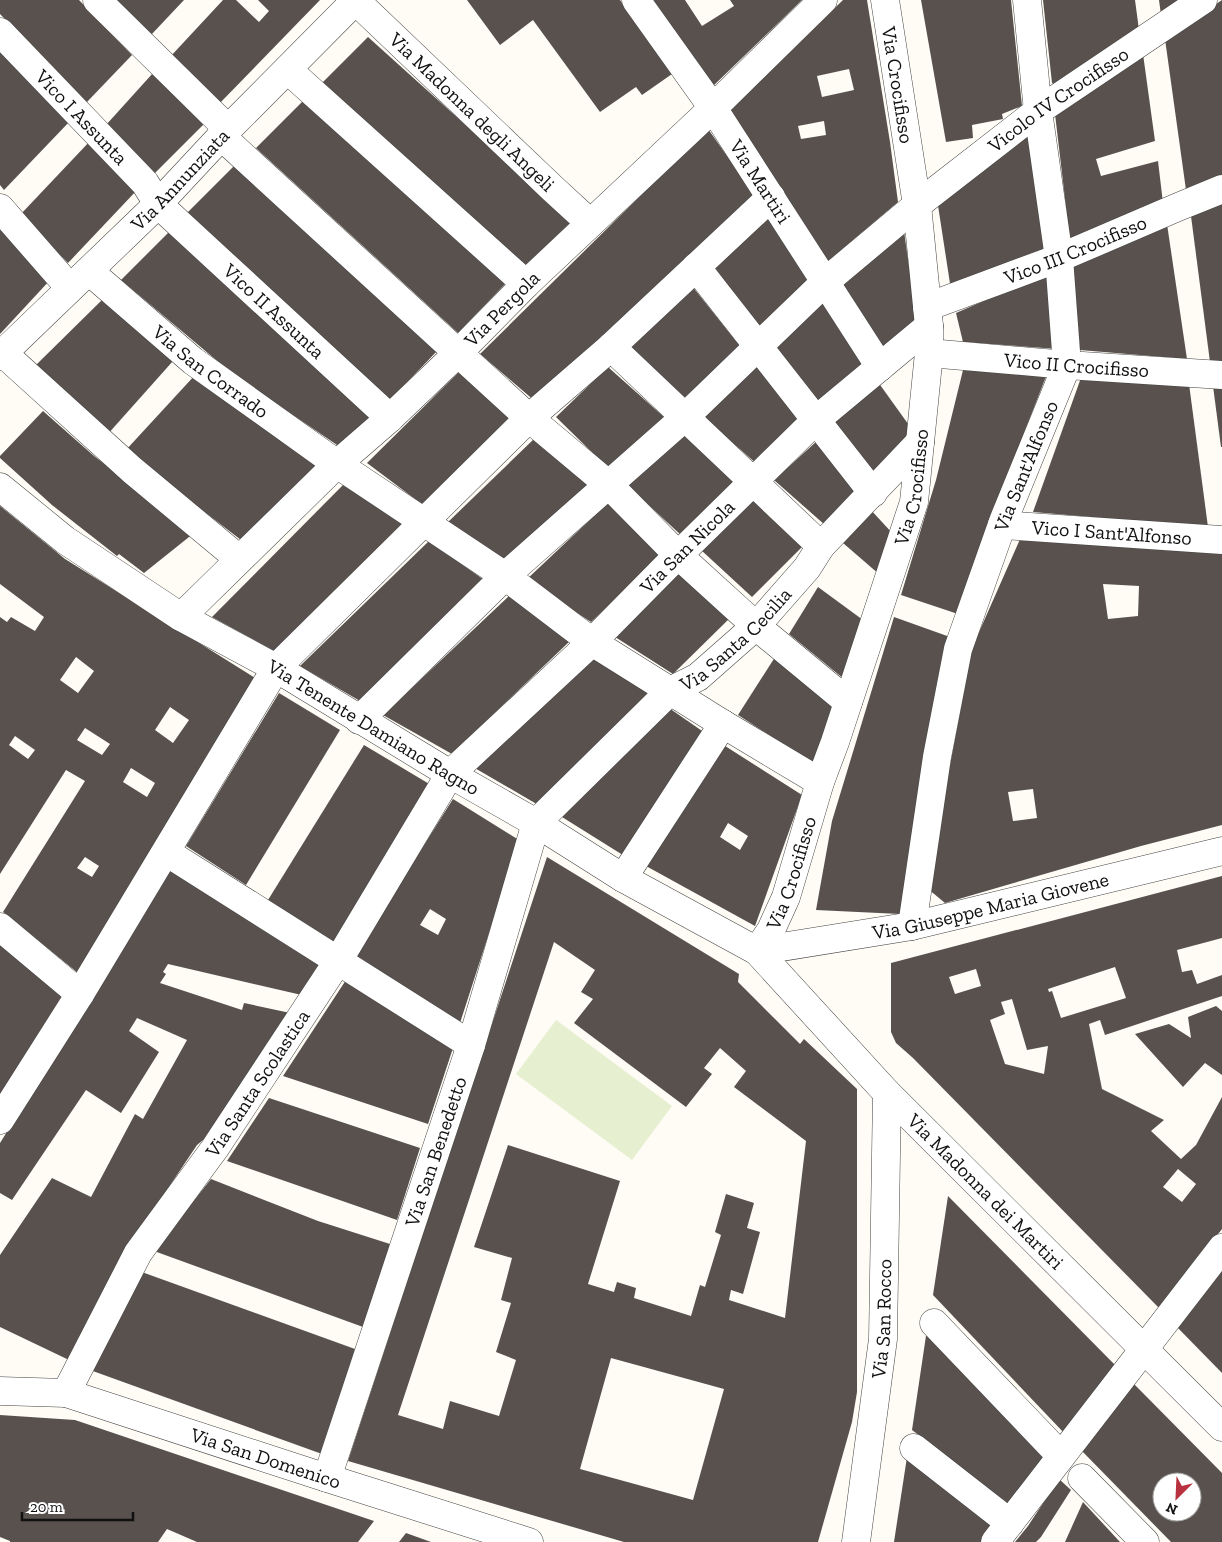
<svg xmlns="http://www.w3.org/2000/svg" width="1222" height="1542" font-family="'Zilla Slab',serif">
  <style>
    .pitch { fill: #e7efd1 }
    .building { fill: #59514d; fill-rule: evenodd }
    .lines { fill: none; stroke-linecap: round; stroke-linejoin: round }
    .minor-casing { stroke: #444; stroke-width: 29 }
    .minor { stroke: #fff; stroke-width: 28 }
    .labels { text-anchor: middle; stroke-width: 5; stroke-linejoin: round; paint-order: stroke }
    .street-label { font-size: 20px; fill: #111; stroke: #fff }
  </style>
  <rect width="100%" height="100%" fill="#fefcf5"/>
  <!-- pitch -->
  <polygon class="pitch" points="556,1020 672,1106 632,1160 516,1074"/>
  <!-- building -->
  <g class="building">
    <polygon points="0,0 79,0 132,55 86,103 0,14"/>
    <polygon points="116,0 184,0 151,35"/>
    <polygon points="223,0 236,0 259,22 269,11 258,0 320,0 219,104 170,57"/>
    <polygon points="467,0 620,0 672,74 642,95 636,87 600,112 533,20 500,45"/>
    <polygon points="651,0 685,0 702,26 734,6 730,0 802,0 711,88"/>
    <path d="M843,0H867L890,142L898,202L827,262L728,112ZM849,69L854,90L822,97L817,76ZM824,121L826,135L801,139L798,126Z"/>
    <polygon points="921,0 1011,0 1022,106 1002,114 1003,119 972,125 973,138 946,142"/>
    <polygon points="1043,0 1135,0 1139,30 1057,86 1052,83"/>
    <polygon points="1159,0 1184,0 1161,15"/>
    <polygon points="1222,0 1222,176 1186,190 1165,39"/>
    <polygon points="368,37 572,221 524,267 322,83"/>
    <polygon points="0,44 71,120 4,190 0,185"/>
    <polygon points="1143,54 1155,141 1096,159 1101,176 1158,161 1163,203 1070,241 1055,114"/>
    <polygon points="153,73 205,123 154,174 106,125"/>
    <polygon points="304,100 507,282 458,333 256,148"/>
    <polygon points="708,129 754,194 536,402 480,354"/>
    <polygon points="1033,129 1047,251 951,290 937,199"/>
    <polygon points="91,140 138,189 68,263 20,215"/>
    <polygon points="235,165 439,349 390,400 185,215"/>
    <polygon points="1222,202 1222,363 1210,362 1191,216"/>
    <polygon points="767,213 811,279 759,329 713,265"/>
    <polygon points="1167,224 1187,359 1080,350 1073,264"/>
    <polygon points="0,225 51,279 0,334"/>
    <polygon points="904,231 917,323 884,352 840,285"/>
    <polygon points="169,232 371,416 340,447 234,375 121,280"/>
    <polygon points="1050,272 1058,349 963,342 956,313"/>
    <polygon points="692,286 740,346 683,399 626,350"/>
    <polygon points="103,299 173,361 107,435 36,365"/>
    <polygon points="824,299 865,363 820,406 773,346"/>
    <polygon points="755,364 802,423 758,465 701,415"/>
    <polygon points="964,366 1047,374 1003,487 958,614 901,595 936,480"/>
    <polygon points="608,367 664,417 609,469 556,417"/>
    <polygon points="461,370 516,419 427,508 367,463"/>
    <polygon points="196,374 320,466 245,543 125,451"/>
    <polygon points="1082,375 1189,384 1208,527 1033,512"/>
    <polygon points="878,382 916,435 876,474 833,424"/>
    <polygon points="1213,386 1222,387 1222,447 1221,447"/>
    <polygon points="43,411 94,456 194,533 144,573 119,554 117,556 52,505 0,458 0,456"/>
    <polygon points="683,433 739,482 682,536 627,485"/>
    <polygon points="536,437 591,486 506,565 446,524"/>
    <polygon points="817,441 858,492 825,525 774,480"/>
    <polygon points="345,483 407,526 278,653 212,617"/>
    <polygon points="758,496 807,542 752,597 701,550"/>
    <polygon points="610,501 666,551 591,622 526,580"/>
    <path d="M0,506L65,559L257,679L78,973L3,912L85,781L66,770L0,874V617L7,622L11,617L35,631L44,617L0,584ZM76,657L94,671L78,693L60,680ZM170,707L189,720L173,743L155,730ZM85,728L110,744L102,755L77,740ZM15,736L35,750L28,759L9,745ZM131,768L155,783L147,797L123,782ZM85,857L99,866L92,877L77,868Z"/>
    <polygon points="870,509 894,535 880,575 843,543"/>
    <path d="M1021,537L1222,553V825L1141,846L945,903L927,888L972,648ZM1103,584L1139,586L1138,616L1108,619ZM1033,789L1037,818L1013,821L1008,792Z"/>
    <polygon points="429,541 487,582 360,701 300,666"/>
    <polygon points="682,568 733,615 673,674 612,635"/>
    <polygon points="818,587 863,620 844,679 789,634"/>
    <polygon points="509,596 571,640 452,754 383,715"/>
    <polygon points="894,617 950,637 926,741 900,914 816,910 832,821"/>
    <polygon points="592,654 651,696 540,806 473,767"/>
    <polygon points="777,654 835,704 814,764 738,715"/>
    <polygon points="279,693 340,730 246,885 186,846"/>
    <polygon points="669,708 705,733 626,857 562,817"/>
    <path d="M722,744L802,795L755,926L646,866ZM728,823L748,836L740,850L720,837Z"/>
    <polygon points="364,745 431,785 334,942 268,900"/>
    <path d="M453,799L519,840L460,1023L354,956ZM430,909L446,919L438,935L420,925Z"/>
    <path d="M547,857L739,974L738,982L800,1044L804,1039L857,1089V1392L852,1422L818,1542H624L348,1461ZM554,942L595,970L581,992L593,999L574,1023L686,1107L712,1074L704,1068L720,1048L746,1071L734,1087L806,1141L785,1318L729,1300L731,1290L743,1294L760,1232L747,1228L754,1203L726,1194L715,1232L721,1235L705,1287L700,1285L691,1316L634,1298L636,1288L617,1282L614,1292L588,1284L620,1181L508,1145L474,1247L512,1258L501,1300L511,1303L496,1352L516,1360L499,1416L450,1401L443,1429L398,1415ZM611,1358L724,1389L693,1500L580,1469Z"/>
    <polygon points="172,868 325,967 306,996 168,964 163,972 166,974 160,983 242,1010 244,1003 295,1014 212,1137 203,1140 197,1145 126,1251 69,1360 0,1327 0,1255 52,1178 91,1197 135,1114 143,1119 187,1040 137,1018 129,1031 159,1052 121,1113 86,1090 12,1200 0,1193 0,1143"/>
    <path d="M1222,876V938L1177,950L1182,972L1192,970L1197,984L1222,975V996L1105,1035L1100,1020L1089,1024L1102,1089L1164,1120L1151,1131L1181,1159L1196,1145L1222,1097V1229L1160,1309L913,1058L896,1043L891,1032V963ZM1115,967L1126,998L1061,1018L1052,991L1049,992L1048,989ZM976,969L981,986L955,994L949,977ZM1012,999L1027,1050L1048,1046L1044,1074L1005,1064L990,1020L1005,1014L1001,1002ZM1178,1169L1196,1184L1182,1202L1163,1187Z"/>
    <polygon points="0,941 63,994 0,1098"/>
    <polygon points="346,980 453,1048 428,1124 283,1076"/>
    <polygon points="1216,1006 1222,1011 1222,1075 1205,1063 1183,1087 1135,1034 1169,1024 1191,1038 1188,1017"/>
    <polygon points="269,1098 420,1148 397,1220 227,1161"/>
    <polygon points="211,1179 318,1221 390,1244 363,1327 154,1251"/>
    <polygon points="948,1196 1116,1366 1065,1434 933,1295"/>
    <polygon points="1222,1266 1222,1373 1176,1326"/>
    <polygon points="139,1271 355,1349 322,1454 90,1370"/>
    <polygon points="927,1329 1049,1454 1009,1504 912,1430"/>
    <path d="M1133,1383L1222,1473V1542H1171L1081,1450ZM1162,1482H1192V1512H1162Z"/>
    <polygon points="0,1415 75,1420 374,1521 358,1542 197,1542 167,1529 158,1542 10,1542 10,1541 0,1537"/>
    <polygon points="907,1457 995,1524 982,1542 894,1542"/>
    <polygon points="1059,1479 1071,1490 1041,1537 1036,1542 1015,1542 1028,1526"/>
    <polygon points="1083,1502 1120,1542 1065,1542"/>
    <polygon points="406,1533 431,1542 399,1542"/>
  </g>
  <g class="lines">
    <!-- minor casing -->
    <g class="minor-casing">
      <g id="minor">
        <polyline points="97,0 228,129"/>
        <path id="s1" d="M355,0L552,188L590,223"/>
        <path id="s2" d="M636,0L713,108L880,367"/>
        <path id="s3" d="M0,32L145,183L158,204L390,418"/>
        <polyline points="288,70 526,284"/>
        <polyline points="221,136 529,418 609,485 678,555 756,626 848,702"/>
        <polyline points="0,208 70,288"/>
        <polyline points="696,267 873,493"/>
        <path id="s4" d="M89,271L193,361L337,464L505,576L592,642L723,724L820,782"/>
        <path id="s5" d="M927,307L1059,258L1178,207L1222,189"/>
        <polyline points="611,347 821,546"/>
        <polyline points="3,353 132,470 239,559"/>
        <path id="s6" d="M929,353L1067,365L1222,375"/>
        <path id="s7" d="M0,356L158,204L228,129L356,0"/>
        <path id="s8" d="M0,487L65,540L181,617L276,668L450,774L536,823L623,878L757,951L887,1093L1222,1427"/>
        <path id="s9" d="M1002,525L1222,540"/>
        <path id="s10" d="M181,617L337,464L390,418L458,353L526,284L713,108L823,0"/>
        <path id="s11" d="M359,720L505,576L685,417L825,282L917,205L1038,111L1203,0"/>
        <polyline points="166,852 471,1045"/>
        <polyline points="623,878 723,724"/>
        <path id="s12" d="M912,926L937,757L958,649L1004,519L1067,365L1059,258L1038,111L1027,0"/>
        <polyline points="0,927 80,994"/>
        <path id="s13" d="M757,951L771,930L786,897L820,782L835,742L914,502L929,353V326L917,205L885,0"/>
        <path id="s14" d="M757,951L912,926L1222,851"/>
        <polyline points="0,1120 80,994 276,668 529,418 611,347 771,197"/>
        <polyline points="934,1323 1061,1456"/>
        <path id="s15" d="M0,1391L66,1393L327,1478L529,1542"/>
        <path id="s16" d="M66,1393L138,1253L215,1148L338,961L450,774L592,642L666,567L816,420L929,326"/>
        <polyline points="914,1448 1010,1523"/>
        <path id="s17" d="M327,1478L471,1045L536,823L670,691L698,677L756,626L807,568L821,546L920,442"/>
        <polyline points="1082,1478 1145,1542"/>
        <path id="s18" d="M856,1542L883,1339L887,1093"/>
        <polyline points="995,1542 1222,1248"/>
      </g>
    </g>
    <!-- minor -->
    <use href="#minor" class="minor"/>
  </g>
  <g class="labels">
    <!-- street labels -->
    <g class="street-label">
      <text transform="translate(898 85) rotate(81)" y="7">Via Crocifisso</text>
      <text dy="7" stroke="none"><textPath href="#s11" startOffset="936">Vicolo IV Crocifisso</textPath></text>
      <text dy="7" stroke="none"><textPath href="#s1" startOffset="162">Via Madonna degli Angeli</textPath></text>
      <text dy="7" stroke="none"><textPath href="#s3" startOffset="118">Vico I Assunta</textPath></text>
      <text dy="7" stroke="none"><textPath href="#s7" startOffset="252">Via Annunziata</textPath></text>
      <text dy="7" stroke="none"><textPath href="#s2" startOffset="220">Via Martiri</textPath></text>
      <text dy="7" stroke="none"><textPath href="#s5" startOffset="159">Vico III Crocifisso</textPath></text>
      <text dy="7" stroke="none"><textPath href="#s10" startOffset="445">Via Pergola</textPath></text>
      <text dy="7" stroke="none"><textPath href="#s3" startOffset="392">Vico II Assunta</textPath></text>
      <text dy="7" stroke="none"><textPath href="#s6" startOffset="148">Vico II Crocifisso</textPath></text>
      <text dy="7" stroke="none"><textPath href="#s4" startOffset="158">Via San Corrado</textPath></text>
      <text dy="7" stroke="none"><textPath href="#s12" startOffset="476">Via Sant'Alfonso</textPath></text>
      <text dy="7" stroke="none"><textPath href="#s13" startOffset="491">Via Crocifisso</textPath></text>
      <text dy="7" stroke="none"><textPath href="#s9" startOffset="110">Vico I Sant'Alfonso</textPath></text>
      <text dy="7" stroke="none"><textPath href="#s16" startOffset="1058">Via San Nicola</textPath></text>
      <text dy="7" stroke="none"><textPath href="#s17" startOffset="960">Via Santa Cecilia</textPath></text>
      <text dy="7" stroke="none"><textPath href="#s8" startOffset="445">Via Tenente Damiano Ragno</textPath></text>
      <text dy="7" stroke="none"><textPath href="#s13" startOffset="86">Via Crocifisso</textPath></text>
      <text dy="7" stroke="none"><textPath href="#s14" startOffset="238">Via Giuseppe Maria Giovene</textPath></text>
      <text dy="7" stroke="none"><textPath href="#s16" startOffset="365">Via Santa Scolastica</textPath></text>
      <text dy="7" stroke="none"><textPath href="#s17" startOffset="344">Via San Benedetto</textPath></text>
      <text dy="7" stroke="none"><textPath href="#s8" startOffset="1221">Via Madonna dei Martiri</textPath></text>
      <text dy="7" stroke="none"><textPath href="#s18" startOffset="225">Via San Rocco</textPath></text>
      <text dy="7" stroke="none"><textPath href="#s15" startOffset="276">Via San Domenico</textPath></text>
    </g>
  </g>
  <!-- north arrow -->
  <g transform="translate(1177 1497) rotate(204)"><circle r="24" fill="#ffffff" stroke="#a0a0a0"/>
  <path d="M0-4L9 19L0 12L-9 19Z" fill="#b8313f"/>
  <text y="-8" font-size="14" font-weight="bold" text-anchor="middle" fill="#111111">N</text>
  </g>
  <!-- scale -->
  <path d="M22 1512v8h111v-8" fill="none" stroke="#111111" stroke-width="2.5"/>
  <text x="30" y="1512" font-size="15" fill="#111111" stroke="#ffffff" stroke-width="4" paint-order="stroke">20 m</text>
</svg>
